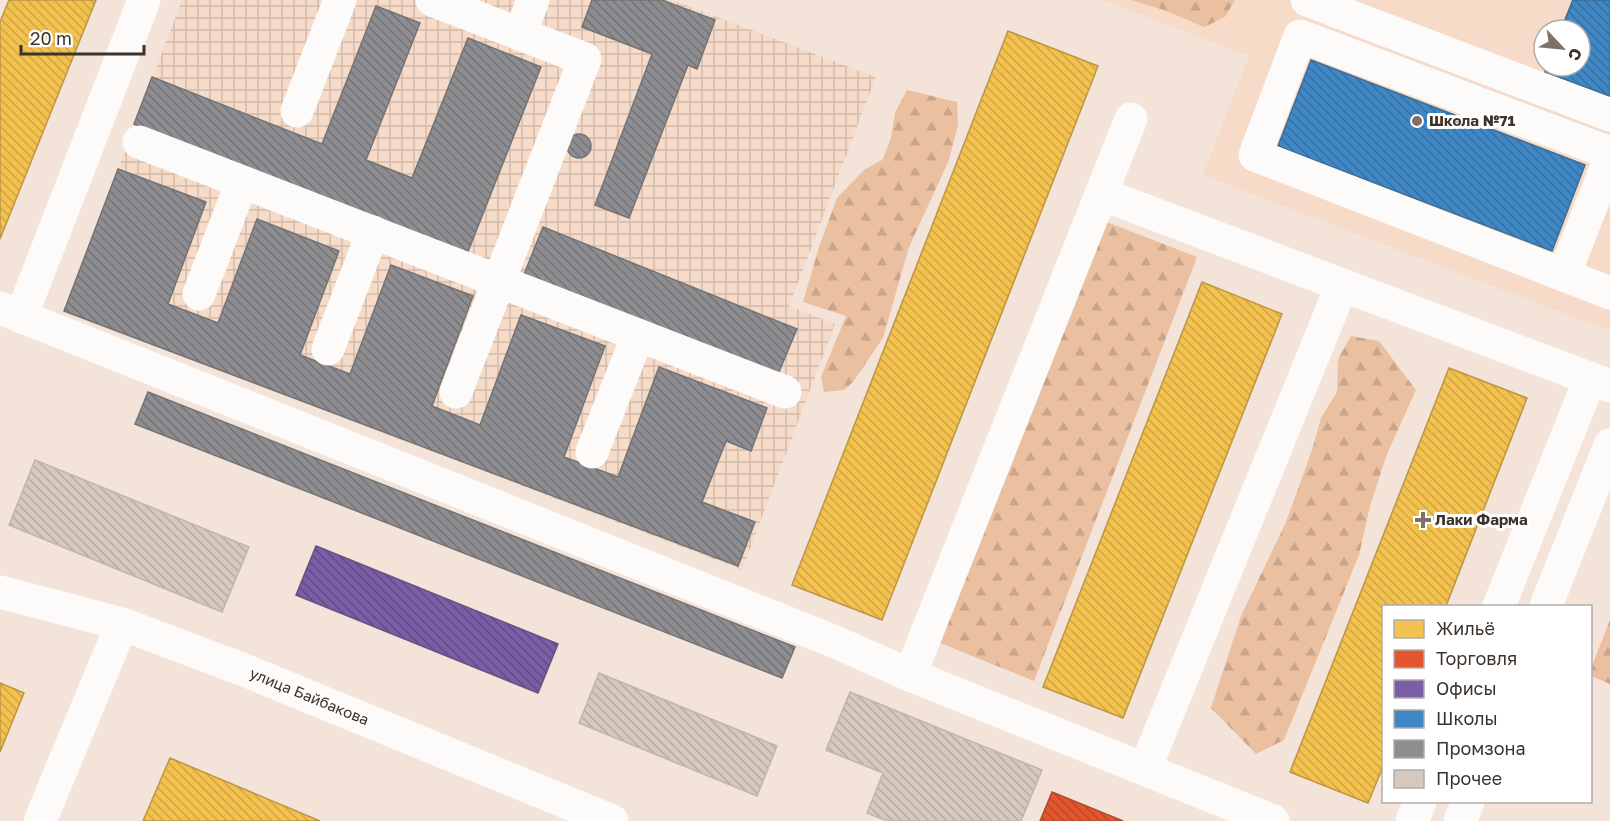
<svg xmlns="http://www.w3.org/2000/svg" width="1610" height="821" font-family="'Golos Text',sans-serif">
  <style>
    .built { fill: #f5dbc8; fill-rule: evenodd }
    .industrial { fill: url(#industrial-grid) }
    .forest { fill: url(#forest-firs) }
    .homes { fill: url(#homes-back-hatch); stroke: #bc9644; stroke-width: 1.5 }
    .shops { fill: url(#shops-back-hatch); stroke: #b24c2d; stroke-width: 1.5 }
    .offices { fill: url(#offices-back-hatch); stroke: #685182; stroke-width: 1.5 }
    .schools { fill: url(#schools-back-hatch); stroke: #3e6e97; stroke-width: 1.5 }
    .industry { fill: url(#industry-back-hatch); stroke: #757273; stroke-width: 1.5 }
    .building { fill: url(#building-back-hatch); stroke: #c1b5ac; stroke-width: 1.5 }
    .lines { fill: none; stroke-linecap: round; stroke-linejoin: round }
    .minor { stroke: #fdfbf9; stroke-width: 33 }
    .poi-dot { fill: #7d7168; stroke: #fff; stroke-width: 2 }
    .labels { text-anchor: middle; stroke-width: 6; stroke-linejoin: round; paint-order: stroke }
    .poi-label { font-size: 15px; font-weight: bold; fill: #3d332b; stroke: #fff; text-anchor: start }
    .street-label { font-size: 15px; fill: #3d332b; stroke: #fff }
  </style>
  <defs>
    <pattern id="industrial-grid" width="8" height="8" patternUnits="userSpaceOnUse" patternTransform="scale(1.5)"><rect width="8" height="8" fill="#f5dbc8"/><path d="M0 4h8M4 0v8" fill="none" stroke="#d3bcac"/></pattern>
    <pattern id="forest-firs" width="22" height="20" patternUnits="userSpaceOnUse" patternTransform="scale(1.5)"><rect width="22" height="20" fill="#eac0a0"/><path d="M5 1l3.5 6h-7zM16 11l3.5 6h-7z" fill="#caa58a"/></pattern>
    <pattern id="homes-back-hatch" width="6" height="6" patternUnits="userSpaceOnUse" patternTransform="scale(1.5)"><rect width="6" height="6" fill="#f2c14e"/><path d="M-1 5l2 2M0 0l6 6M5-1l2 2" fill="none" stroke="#d0a644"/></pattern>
    <pattern id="shops-back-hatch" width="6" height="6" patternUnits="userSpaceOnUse" patternTransform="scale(1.5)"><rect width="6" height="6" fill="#e4572e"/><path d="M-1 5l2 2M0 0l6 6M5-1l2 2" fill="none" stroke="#ba4927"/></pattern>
    <pattern id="offices-back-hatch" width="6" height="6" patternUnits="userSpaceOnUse" patternTransform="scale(1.5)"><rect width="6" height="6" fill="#7b5ea7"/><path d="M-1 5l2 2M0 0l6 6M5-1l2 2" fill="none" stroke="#614a80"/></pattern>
    <pattern id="schools-back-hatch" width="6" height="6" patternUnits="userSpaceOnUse" patternTransform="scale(1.5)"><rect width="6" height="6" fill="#3f88c5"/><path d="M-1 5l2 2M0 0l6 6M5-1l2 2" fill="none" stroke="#3670a0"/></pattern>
    <pattern id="industry-back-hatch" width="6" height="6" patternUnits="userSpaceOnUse" patternTransform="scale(1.5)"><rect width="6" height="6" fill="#8d8d92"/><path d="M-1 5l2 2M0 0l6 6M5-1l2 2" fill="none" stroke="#747477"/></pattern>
    <pattern id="building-back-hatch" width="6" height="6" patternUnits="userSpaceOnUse" patternTransform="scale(1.5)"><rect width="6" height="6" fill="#d4c8bf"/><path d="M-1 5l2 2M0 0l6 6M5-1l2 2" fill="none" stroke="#b7aca4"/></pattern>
  </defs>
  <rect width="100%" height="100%" fill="#f3e3d8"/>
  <!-- built -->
  <path class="built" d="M1103,0H1610V331L1203,175L1249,56ZM1544,30H1580V66H1544Z"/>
  <!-- industrial -->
  <polygon class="industrial" points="182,0 672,0 876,77 789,306 835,324 742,570 64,311"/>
  <!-- forest -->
  <g class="forest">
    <polygon points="1131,0 1235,0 1225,17 1204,27 1164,10"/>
    <polygon points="907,90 957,102 958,125 949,160 909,247 883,338 853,382 844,390 824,392 821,377 846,316 803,302 819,247 837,198 864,170 883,159 891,138 895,113"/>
    <polygon points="1104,221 1197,257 1034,681 940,643"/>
    <polygon points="1351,336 1379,341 1416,390 1387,454 1370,506 1359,555 1284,740 1256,754 1211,708 1241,616 1286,522 1312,450 1321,418 1337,392 1338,359"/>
    <polygon points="1610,620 1610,684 1591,676 1590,671"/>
  </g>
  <!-- homes -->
  <g class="homes">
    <polygon points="9,0 96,0 0,239 0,22"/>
    <polygon points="1008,31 1098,66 882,620 792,585"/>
    <polygon points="1202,282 1282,314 1123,718 1043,687"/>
    <polygon points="1449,368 1527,398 1446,606 1384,606 1384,764 1368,803 1290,772"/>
    <polygon points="0,683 24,693 0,752"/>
    <polygon points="170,758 320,821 143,821"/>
  </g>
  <!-- shops -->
  <polygon class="shops" points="1052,792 1123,821 1040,821"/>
  <!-- offices -->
  <polygon class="offices" points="316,546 558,644 538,693 296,595"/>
  <!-- schools -->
  <g class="schools">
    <polygon points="1573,0 1610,0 1610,96 1545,72 1547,66 1580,66 1580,30 1561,30"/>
    <polygon points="1573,0 1610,0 1610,96 1545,72 1547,66 1580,66 1580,30 1561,30"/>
    <polygon points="1311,60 1585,165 1552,251 1278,146"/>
  </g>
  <!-- industry -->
  <g class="industry">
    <polygon points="592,0 662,0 715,20 697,69 688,65 629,218 595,205 652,54 582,27"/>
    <polygon points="376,6 420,23 366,160 412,178 468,38 541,67 467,254 134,124 152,77 322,144"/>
    <circle cx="579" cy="146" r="12"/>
    <polygon points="118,169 206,202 168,304 218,323 257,219 339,251 300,355 350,374 391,265 473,296 432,406 480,425 521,315 605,346 564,457 618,477 659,367 767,408 751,451 726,441 702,502 755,522 738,566 64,311"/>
    <polygon points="543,227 797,329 776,379 523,277"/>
    <polygon points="148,392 795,647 782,678 135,424"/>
  </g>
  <!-- building -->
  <g class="building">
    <polygon points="35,460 249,547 222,612 9,525"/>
    <polygon points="599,673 777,746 757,796 579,723"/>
    <polygon points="850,692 1042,770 1021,821 887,821 867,813 883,773 826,750"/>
  </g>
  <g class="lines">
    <!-- minor -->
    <g class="minor">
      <polyline points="432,0 520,34 533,0"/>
      <polyline points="1307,0 1610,115"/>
      <polyline points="297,111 340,0"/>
      <polyline points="139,142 785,392"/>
      <polyline points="1610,153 1300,36 1255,155 1610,293"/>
      <polyline points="1101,194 1610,386"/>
      <polyline points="1564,275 1610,158"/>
      <polyline points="199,294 242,182"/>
      <polyline points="0,308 833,641 910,675 1273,821"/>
      <polyline points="21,317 144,0"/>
      <polyline points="328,349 373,232"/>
      <polyline points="456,392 585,59 520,34"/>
      <polyline points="592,452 638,335"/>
      <path id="s1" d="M0,592L122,624L244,670L612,821"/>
      <polyline points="1499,606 1590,379"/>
      <polyline points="1546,606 1610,445"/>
      <polyline points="910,675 1131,119"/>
      <polyline points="1145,769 1342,285"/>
      <polyline points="40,821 122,624"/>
      <polyline points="1412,821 1420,802"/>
      <polyline points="1460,821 1468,802"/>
    </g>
  </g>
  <!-- markers -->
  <g class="poi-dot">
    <circle cx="1417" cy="121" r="6"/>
    <path d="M1420 511h6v6h6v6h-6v6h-6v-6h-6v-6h6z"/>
  </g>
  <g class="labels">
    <!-- poi labels -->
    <g class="poi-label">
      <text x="1429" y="126">Школа №71</text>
      <text x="1435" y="525">Лаки Фарма</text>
    </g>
    <!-- street labels -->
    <g class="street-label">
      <text dy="5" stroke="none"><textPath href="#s1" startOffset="327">улица Байбакова</textPath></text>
    </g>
  </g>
  <!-- legend -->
  <rect x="1382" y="605" width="210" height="198" fill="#ffffff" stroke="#b1adaa" stroke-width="1.5"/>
  <rect x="1394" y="620" width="30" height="18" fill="#f2c14e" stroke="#b1adaa" stroke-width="1.5"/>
  <text x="1436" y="635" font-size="18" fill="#3d332b">Жильё</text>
  <rect x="1394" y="650" width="30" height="18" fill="#e4572e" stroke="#b1adaa" stroke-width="1.5"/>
  <text x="1436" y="665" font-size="18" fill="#3d332b">Торговля</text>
  <rect x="1394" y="680" width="30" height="18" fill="#7b5ea7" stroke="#b1adaa" stroke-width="1.5"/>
  <text x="1436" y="695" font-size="18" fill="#3d332b">Офисы</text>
  <rect x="1394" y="710" width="30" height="18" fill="#3f88c5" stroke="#b1adaa" stroke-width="1.5"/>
  <text x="1436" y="725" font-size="18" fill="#3d332b">Школы</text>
  <rect x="1394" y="740" width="30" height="18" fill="#8d8d92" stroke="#b1adaa" stroke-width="1.5"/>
  <text x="1436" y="755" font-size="18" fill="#3d332b">Промзона</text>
  <rect x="1394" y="770" width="30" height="18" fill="#d4c8bf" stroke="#b1adaa" stroke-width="1.5"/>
  <text x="1436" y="785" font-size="18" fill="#3d332b">Прочее</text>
  <!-- north arrow -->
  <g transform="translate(1562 48) rotate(116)"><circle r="28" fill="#ffffff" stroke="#b1adaa" stroke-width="1.5"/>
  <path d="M0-4.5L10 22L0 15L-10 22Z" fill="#7d7168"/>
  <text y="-9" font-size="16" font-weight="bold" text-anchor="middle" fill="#3d332b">С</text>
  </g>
  <!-- scale -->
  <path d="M21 45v9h123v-9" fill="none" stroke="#3d332b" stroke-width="3"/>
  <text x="30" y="45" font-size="18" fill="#3d332b" stroke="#ffffff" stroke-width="4.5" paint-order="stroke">20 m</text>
</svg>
